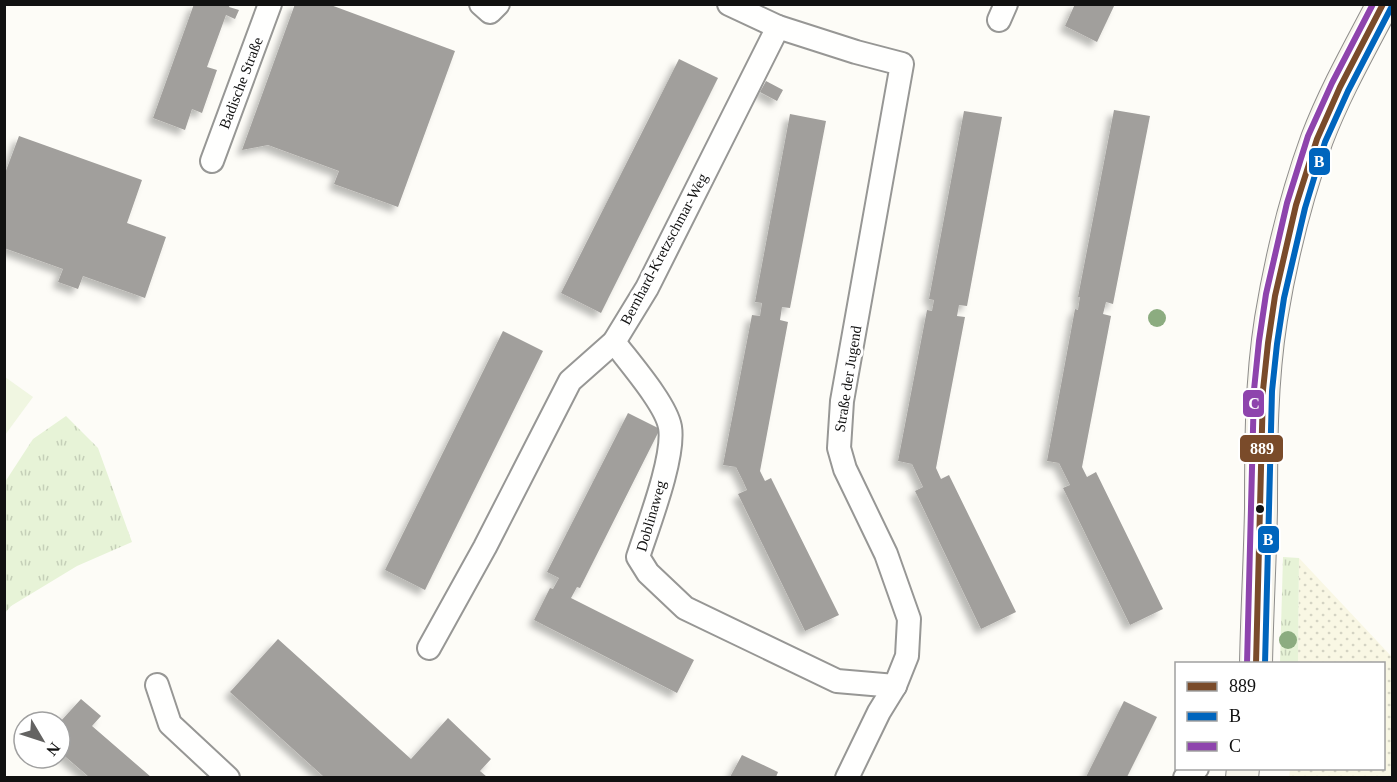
<svg xmlns="http://www.w3.org/2000/svg" width="1397" height="782" font-family="'Times New Roman',serif">
  <style>
    .farmland { fill: url(#farmland-dots) }
    .grass { fill: url(#grass-tufts) }
    .pitch { fill: #f0f6e1 }
    .building { fill: #a19f9c; filter: url(#shadow) }
    .lines { fill: none; stroke-linecap: round; stroke-linejoin: round }
    .street-casing { stroke: #979795; stroke-width: 26 }
    .secondary-casing { stroke: #8e8d8b; stroke-width: 34 }
    .street { stroke: #fffffe; stroke-width: 22 }
    .secondary { stroke: #f6f4eb; stroke-width: 32 }
    .bus-1-casing { stroke: #fff; stroke-width: 10 }
    .bus-2-casing { stroke: #fff; stroke-width: 10 }
    .bus-3-casing { stroke: #fff; stroke-width: 10 }
    .bus-1 { stroke: #7a4b2a; stroke-width: 6 }
    .bus-2 { stroke: #0065bd; stroke-width: 6 }
    .bus-3 { stroke: #8e44ad; stroke-width: 6 }
    .tree { fill: #8cac80 }
    .bus-dot { fill: #111; stroke: #fff; stroke-width: 2 }
    .labels { text-anchor: middle; stroke-width: 6; stroke-linejoin: round; paint-order: stroke }
    .street-label { font-size: 15px; fill: #111; stroke: #fff }
    .line-badge { stroke: #fff; stroke-width: 2 }
    .badge-label { font-size: 16px; text-anchor: middle; font-weight: bold; fill: #fff }
  </style>
  <defs>
    <pattern id="farmland-dots" width="8" height="8" patternUnits="userSpaceOnUse" patternTransform="scale(1.5)"><rect width="8" height="8" fill="#f9f7e4"/><path d="M2 2h.1M6 6h.1" fill="none" stroke="#d4d3c3" stroke-width="1.8" stroke-linecap="round"/></pattern>
    <pattern id="grass-tufts" width="24" height="20" patternUnits="userSpaceOnUse" patternTransform="scale(1.5)"><rect width="24" height="20" fill="#e7f3d7"/><path d="M3 7l-1-3M5 7V3M7 7l1-3M15 17l-1-3M17 17v-4M19 17l1-3" fill="none" stroke="#c5cfb8"/></pattern>
    <filter id="shadow"><feDropShadow dx="-5.5" dy="5.5" stdDeviation="3" flood-color="#0004"/></filter>
  </defs>
  <rect width="100%" height="100%" fill="#fdfcf7"/>
  <!-- farmland -->
  <polygon class="farmland" points="1299,558 1392,657 1392,777 1289,778 1290,769 1384,768 1384,664 1298,663"/>
  <!-- grass -->
  <g class="grass">
    <polygon points="66,416 98,448 132,542 77,566 11,606 5,613 5,482 33,439"/>
    <polygon points="1283,557 1299,558 1298,663 1280,663"/>
  </g>
  <!-- pitch -->
  <polygon class="pitch" points="5,377 33,397 5,435"/>
  <!-- building -->
  <g class="building">
    <polygon points="194,4 230,4 229,7 239,10 235,19 226,15 207,67 217,70 202,113 192,109 185,130 153,118"/>
    <polygon points="295,4 328,4 455,51 398,207 334,184 339,171 268,145 242,150"/>
    <polygon points="1075,4 1115,4 1097,42 1065,26"/>
    <polygon points="679,59 718,78 601,313 561,293"/>
    <polygon points="766,81 783,90 777,101 760,92"/>
    <polygon points="1114,110 1150,116 1113,304 1106,302 1103,314 1111,316 1082,467 1087,477 1096,472 1163,609 1130,625 1063,488 1070,485 1059,463 1047,461 1075,309 1078,310 1079,303 1080,297 1078,297"/>
    <polygon points="964,111 1002,117 967,306 959,305 957,316 965,317 936,468 941,479 949,475 1016,612 981,629 915,491 923,487 912,464 898,461 927,310 932,311 934,300 929,299"/>
    <polygon points="790,114 826,121 790,308 782,307 780,320 788,322 760,471 765,481 771,478 839,615 805,631 738,494 747,490 743,481 736,467 723,465 752,315 760,316 762,303 755,302"/>
    <polygon points="19,136 142,180 127,223 166,237 145,298 83,276 78,289 58,282 63,269 4,248 4,176"/>
    <polygon points="503,331 543,351 425,590 385,570"/>
    <polygon points="628,413 660,429 580,588 577,587 571,598 694,660 677,693 534,620 550,588 553,589 559,578 547,572"/>
    <polygon points="278,639 411,759 448,718 491,759 480,771 487,777 324,777 230,692"/>
    <polygon points="81,699 101,716 92,726 151,777 89,777 60,752 60,722"/>
    <polygon points="1124,701 1157,717 1127,777 1086,777"/>
    <polygon points="742,755 778,772 776,777 730,777"/>
  </g>
  <g class="lines">
    <!-- street casing -->
    <g class="street-casing">
      <g id="street">
        <polyline points="481,4 490,12 498,4"/>
        <polyline points="999,20 1006,4"/>
        <polyline points="778,27 856,52 902,64 842,401 839,448 845,469 886,554 909,619 907,656 895,686 879,712 847,778"/>
        <polyline points="212,161 270,4"/>
        <path d="M614,342C629,362 666,404 670,427C675,457 648,526 638,557L648,573L685,608L837,681L895,686"/>
        <polyline points="429,648 485,547 570,381 614,342 647,288 778,27 729,4"/>
        <polyline points="157,685 170,724 228,778"/>
        <polyline points="1185,778 1197,768"/>
      </g>
    </g>
    <!-- secondary casing -->
    <g class="secondary-casing">
      <g id="secondary">
        <path d="M1256,664C1257,612 1260,561 1261,509C1261,446 1261,382 1271,319C1281,258 1296,197 1317,139C1335,92 1360,48 1383,4"/>
        <polyline points="1242,778 1243,768"/>
      </g>
    </g>
    <!-- street -->
    <use href="#street" class="street"/>
    <!-- secondary -->
    <use href="#secondary" class="secondary"/>
    <!-- bus-1 casing -->
    <g class="bus-1-casing">
      <polyline id="bus-1" points="1256,664 1263,390 1268,343 1275,296 1296,205 1317,139 1340,87 1383,4"/>
    </g>
    <!-- bus-2 casing -->
    <g class="bus-2-casing">
      <polyline id="bus-2" points="1265,664 1272,391 1277,344 1284,298 1305,208 1325,142 1348,91 1391,8"/>
    </g>
    <!-- bus-3 casing -->
    <g class="bus-3-casing">
      <polyline id="bus-3" points="1247,664 1254,390 1259,341 1266,294 1287,203 1308,136 1332,83 1373,4"/>
    </g>
    <!-- bus-1 -->
    <use href="#bus-1" class="bus-1"/>
    <!-- bus-2 -->
    <use href="#bus-2" class="bus-2"/>
    <!-- bus-3 -->
    <use href="#bus-3" class="bus-3"/>
  </g>
  <!-- trees -->
  <g class="tree">
    <circle cx="1157" cy="318" r="9"/>
    <circle cx="1288" cy="640" r="9"/>
  </g>
  <!-- markers -->
  <circle class="bus-dot" cx="1260" cy="509" r="5"/>
  <g class="labels">
    <!-- street labels -->
    <g class="street-label">
      <text transform="translate(241 83) rotate(-69)" y="5">Badische Straße</text>
      <text transform="translate(664 249) rotate(-62)" y="5">Bernhard-Kretzschmar-Weg</text>
      <text transform="translate(848 379) rotate(-81)" y="5">Straße der Jugend</text>
      <text transform="translate(651 516) rotate(-74)" y="5">Doblinaweg</text>
    </g>
  </g>
  <g class="line-badge">
    <rect x="1308" y="147" width="23" height="29" rx="6" fill="#0065bd"/>
    <rect x="1242" y="389" width="23" height="29" rx="6" fill="#8e44ad"/>
    <rect x="1239" y="434" width="45" height="29" rx="6" fill="#7a4b2a"/>
    <rect x="1257" y="525" width="23" height="29" rx="6" fill="#0065bd"/>
  </g>
  <g class="badge-label">
    <text x="1319" y="167">B</text>
    <text x="1254" y="409">C</text>
    <text x="1262" y="454">889</text>
    <text x="1268" y="545">B</text>
  </g>
  <!-- border -->
  <rect width="1397" height="782" fill="none" stroke="#111111" stroke-width="12"/>
  <!-- legend -->
  <rect x="1175" y="662" width="210" height="108" fill="#ffffff" stroke="#a0a0a0" stroke-width="1.5"/>
  <rect x="1187" y="682" width="30" height="9" fill="#7a4b2a" stroke="#a0a0a0" stroke-width="1.5"/>
  <text x="1229" y="692" font-size="18" fill="#111111">889</text>
  <rect x="1187" y="712" width="30" height="9" fill="#0065bd" stroke="#a0a0a0" stroke-width="1.5"/>
  <text x="1229" y="722" font-size="18" fill="#111111">B</text>
  <rect x="1187" y="742" width="30" height="9" fill="#8e44ad" stroke="#a0a0a0" stroke-width="1.5"/>
  <text x="1229" y="752" font-size="18" fill="#111111">C</text>
  <!-- north arrow -->
  <g transform="translate(42 740) rotate(129)"><circle r="28" fill="#ffffff" stroke="#a0a0a0" stroke-width="1.5"/>
  <path d="M0-4.5L10 22L0 15L-10 22Z" fill="#646362"/>
  <text y="-9" font-size="16" font-weight="bold" text-anchor="middle" fill="#111111">N</text>
  </g>
</svg>
